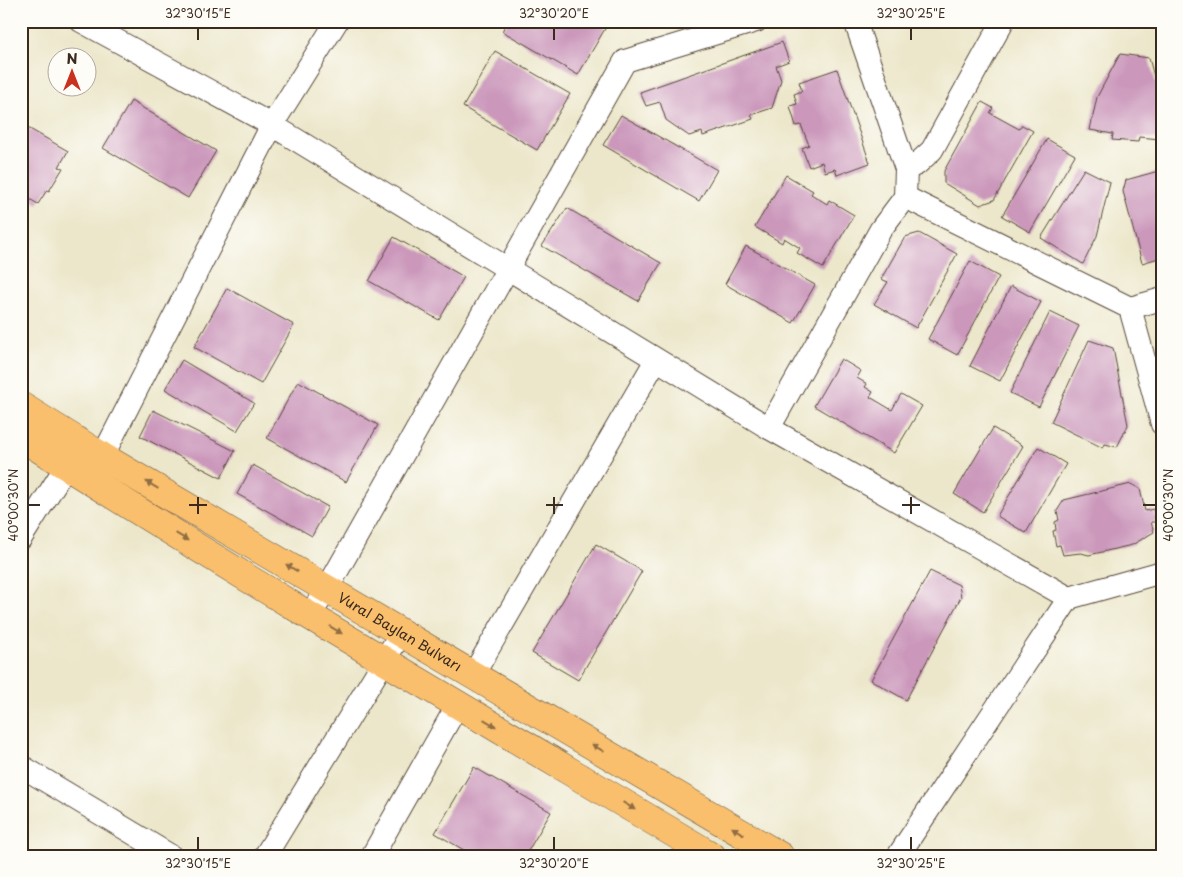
<svg xmlns="http://www.w3.org/2000/svg" width="1183" height="877" font-family="'Playpen Sans',sans-serif">
  <style>
    .building { fill: #cb97bb }
    .lines { fill: none; stroke-linecap: round; stroke-linejoin: round }
    .minor-casing { stroke: #564638; stroke-width: 24 }
    .major-casing { stroke: #564638; stroke-width: 29 }
    .minor { stroke: #fff; stroke-width: 22 }
    .major { stroke: #f9bf6d; stroke-width: 28 }
    .oneway { fill: #906d42 }
    .ticks { fill: none; stroke: #3b2a1e; stroke-width: 2 }
    .labels { text-anchor: middle; stroke-width: 4; stroke-linejoin: round; paint-order: stroke }
    .street-label { font-size: 14px; fill: #3b2a1e; stroke: #fdfcf7 }
    .neatline { fill: none; stroke: #3b2a1e; stroke-width: 2 }
    .ticks-label { font-size: 12px; text-anchor: middle; fill: #3b2a1e }
  </style>
  <rect width="100%" height="100%" fill="#fdfcf7"/>
  <filter id="ink" filterUnits="userSpaceOnUse"><feTurbulence type="fractalNoise" baseFrequency=".02" numOctaves="2"/><feDisplacementMap in="SourceGraphic" scale="10" xChannelSelector="R" yChannelSelector="G"/><feConvolveMatrix kernelMatrix="1 2 1 2 8 2 1 2 1" color-interpolation-filters="sRGB"/></filter>
  <filter id="wash" filterUnits="userSpaceOnUse"><feTurbulence type="fractalNoise" baseFrequency=".0096" numOctaves="4" result="noise"/><feDisplacementMap in="SourceGraphic" scale="20" xChannelSelector="R" yChannelSelector="G"/><feGaussianBlur stdDeviation="1.12" result="paint"/><feColorMatrix in="noise" values="0 0 0 0 0 0 0 0 0 0 0 0 0 0 0 0 0 1.4 0 .05"/><feComposite in="paint" operator="in"/></filter>
  <g filter="url(#wash)">
    <rect width="100%" height="100%" fill="#ece7cb"/>
    <g id="blocks">
      <!-- building -->
      <g class="building">
        <polygon points="508,21 596,21 606,27 578,75 502,31"/>
        <polygon points="782,42 789,61 776,66 781,80 772,108 751,115 753,119 703,136 702,132 689,136 666,120 660,102 646,106 640,92"/>
        <polygon points="495,51 570,94 537,150 463,107"/>
        <polygon points="1120,54 1149,58 1162,106 1160,139 1139,137 1138,142 1112,140 1113,134 1090,130 1097,97"/>
        <polygon points="837,69 870,163 837,175 835,169 825,172 822,162 809,167 802,148 809,145 801,125 796,126 790,106 797,104 794,94 802,91 799,82"/>
        <polygon points="131,101 216,151 188,198 103,148"/>
        <polygon points="982,102 993,108 990,113 1019,129 1022,125 1033,131 994,200 980,205 944,183 944,171"/>
        <polygon points="621,115 717,170 699,201 603,145"/>
        <polygon points="21,124 68,151 59,167 63,168 49,191 47,190 38,204 21,194"/>
        <polygon points="1047,139 1075,155 1030,232 1002,216"/>
        <polygon points="1084,169 1110,182 1097,236 1083,264 1041,238"/>
        <polygon points="1162,170 1162,257 1142,263 1123,191 1126,180"/>
        <polygon points="786,175 813,191 811,194 827,204 829,200 854,215 823,268 797,253 800,248 784,238 782,243 755,227"/>
        <polygon points="567,208 661,263 638,301 542,246"/>
        <polygon points="919,233 957,254 916,328 874,304 888,282 881,279 905,237"/>
        <polygon points="394,237 464,277 439,320 369,281"/>
        <polygon points="746,246 815,285 793,323 725,284"/>
        <polygon points="970,261 999,277 957,355 928,339"/>
        <polygon points="1011,286 1041,302 1000,381 970,366"/>
        <polygon points="227,288 294,325 261,384 194,347"/>
        <polygon points="1050,312 1079,326 1039,407 1010,393"/>
        <polygon points="1089,340 1113,348 1128,425 1117,447 1105,444 1103,448 1051,422"/>
        <polygon points="841,359 861,371 857,378 867,384 865,387 873,392 870,397 892,410 901,394 922,406 894,453 814,406"/>
        <polygon points="182,360 254,403 237,431 165,389"/>
        <polygon points="298,381 378,425 346,482 267,438"/>
        <polygon points="153,410 235,451 221,478 140,436"/>
        <polygon points="993,428 1023,446 983,512 954,494"/>
        <polygon points="1038,447 1066,464 1026,533 997,516"/>
        <polygon points="253,465 328,507 312,536 237,494"/>
        <polygon points="1131,484 1140,489 1145,511 1153,509 1156,522 1151,522 1154,532 1132,545 1089,555 1081,553 1063,555 1060,545 1056,546 1053,531 1056,530 1055,522 1059,520 1057,511 1064,500"/>
        <polygon points="596,544 642,571 578,680 532,653"/>
        <polygon points="930,571 959,585 961,597 906,700 871,680"/>
        <polygon points="474,767 551,812 525,856 474,856 435,833"/>
      </g>
    </g>
  </g>
  <g filter="url(#ink)">
    <use href="#blocks" fill-opacity="0" stroke="#564638" stroke-width="1"/>
    <g class="lines">
      <!-- minor casing -->
      <g class="minor-casing">
        <g id="minor">
          <polyline points="81,21 272,125 769,428 1069,598 1162,572"/>
          <polyline points="855,21 906,169 905,197"/>
          <polyline points="906,169 917,164 932,150 1003,21"/>
          <polyline points="1130,308 1162,299"/>
          <polyline points="769,428 881,229 905,197 1130,308 1162,424"/>
          <polyline points="95,471 272,125 337,21"/>
          <polyline points="21,538 75,452"/>
          <polyline points="310,615 327,589 625,61 756,21"/>
          <polyline points="473,675 656,360"/>
          <polyline points="21,766 171,856"/>
          <polyline points="265,856 401,633"/>
          <polyline points="372,856 458,704"/>
          <polyline points="898,856 1069,598"/>
        </g>
      </g>
      <!-- major casing -->
      <g class="major-casing">
        <g id="major">
          <path id="s1" d="M21,406L103,457L780,856"/>
          <path d="M21,437C248,582 481,718 712,856"/>
        </g>
      </g>
      <!-- minor -->
      <use href="#minor" class="minor"/>
      <!-- major -->
      <use href="#major" class="major"/>
    </g>
    <!-- one-way arrows -->
    <defs><path id="oneway-solid" d="M-6-.8H1V-3.2L6.5 0L1 3.2V.8H-6Z" transform="scale(1.25)"/></defs>
    <g class="oneway">
      <use href="#oneway-solid" transform="translate(152 485) rotate(-149)"/>
      <use href="#oneway-solid" transform="translate(182 537) rotate(31)"/>
      <use href="#oneway-solid" transform="translate(292 568) rotate(-149)"/>
      <use href="#oneway-solid" transform="translate(336 630) rotate(31)"/>
      <use href="#oneway-solid" transform="translate(490 723) rotate(31)"/>
      <use href="#oneway-solid" transform="translate(598 748) rotate(-149)"/>
      <use href="#oneway-solid" transform="translate(629 806) rotate(31)"/>
      <use href="#oneway-solid" transform="translate(738 831) rotate(-149)"/>
    </g>
  </g>
  <!-- ticks -->
  <path class="ticks" d="M198,28V40M554,28V40M911,28V40M198,497V514M554,497V514M911,497V514M28,505H40M189,505H207M546,505H563M902,505H920M1143,505H1156M198,837V850M554,837V850M911,837V850"/>
  <g class="labels">
    <!-- street labels -->
    <g class="street-label">
      <text dy="5" stroke="none"><textPath href="#s1" startOffset="441">Vural Baylan Bulvarı</textPath></text>
    </g>
  </g>
  <!-- margin -->
  <rect width="1183" height="877" fill="none" stroke="#fdfcf7" stroke-width="55"/>
  <!-- north arrow -->
  <g transform="translate(72 72)"><circle r="24" fill="#fdfcf7" stroke="#afa8a0"/>
  <path d="M0-4L9 19L0 12L-9 19Z" fill="#c8321e"/>
  <text y="-8" font-size="14" font-weight="bold" text-anchor="middle" fill="#3b2a1e">N</text>
  </g>
  <rect x="28" y="28" width="1128" height="822" class="neatline"/>
  <g class="ticks-label">
    <text x="198" y="18">32°30'15"E</text>
    <text x="554" y="18">32°30'20"E</text>
    <text x="911" y="18">32°30'25"E</text>
    <text transform="translate(14 505) rotate(-90)" y="4">40°00'30"N</text>
    <text transform="translate(1169 505) rotate(-90)" y="4">40°00'30"N</text>
    <text x="198" y="868">32°30'15"E</text>
    <text x="554" y="868">32°30'20"E</text>
    <text x="911" y="868">32°30'25"E</text>
  </g>
</svg>
